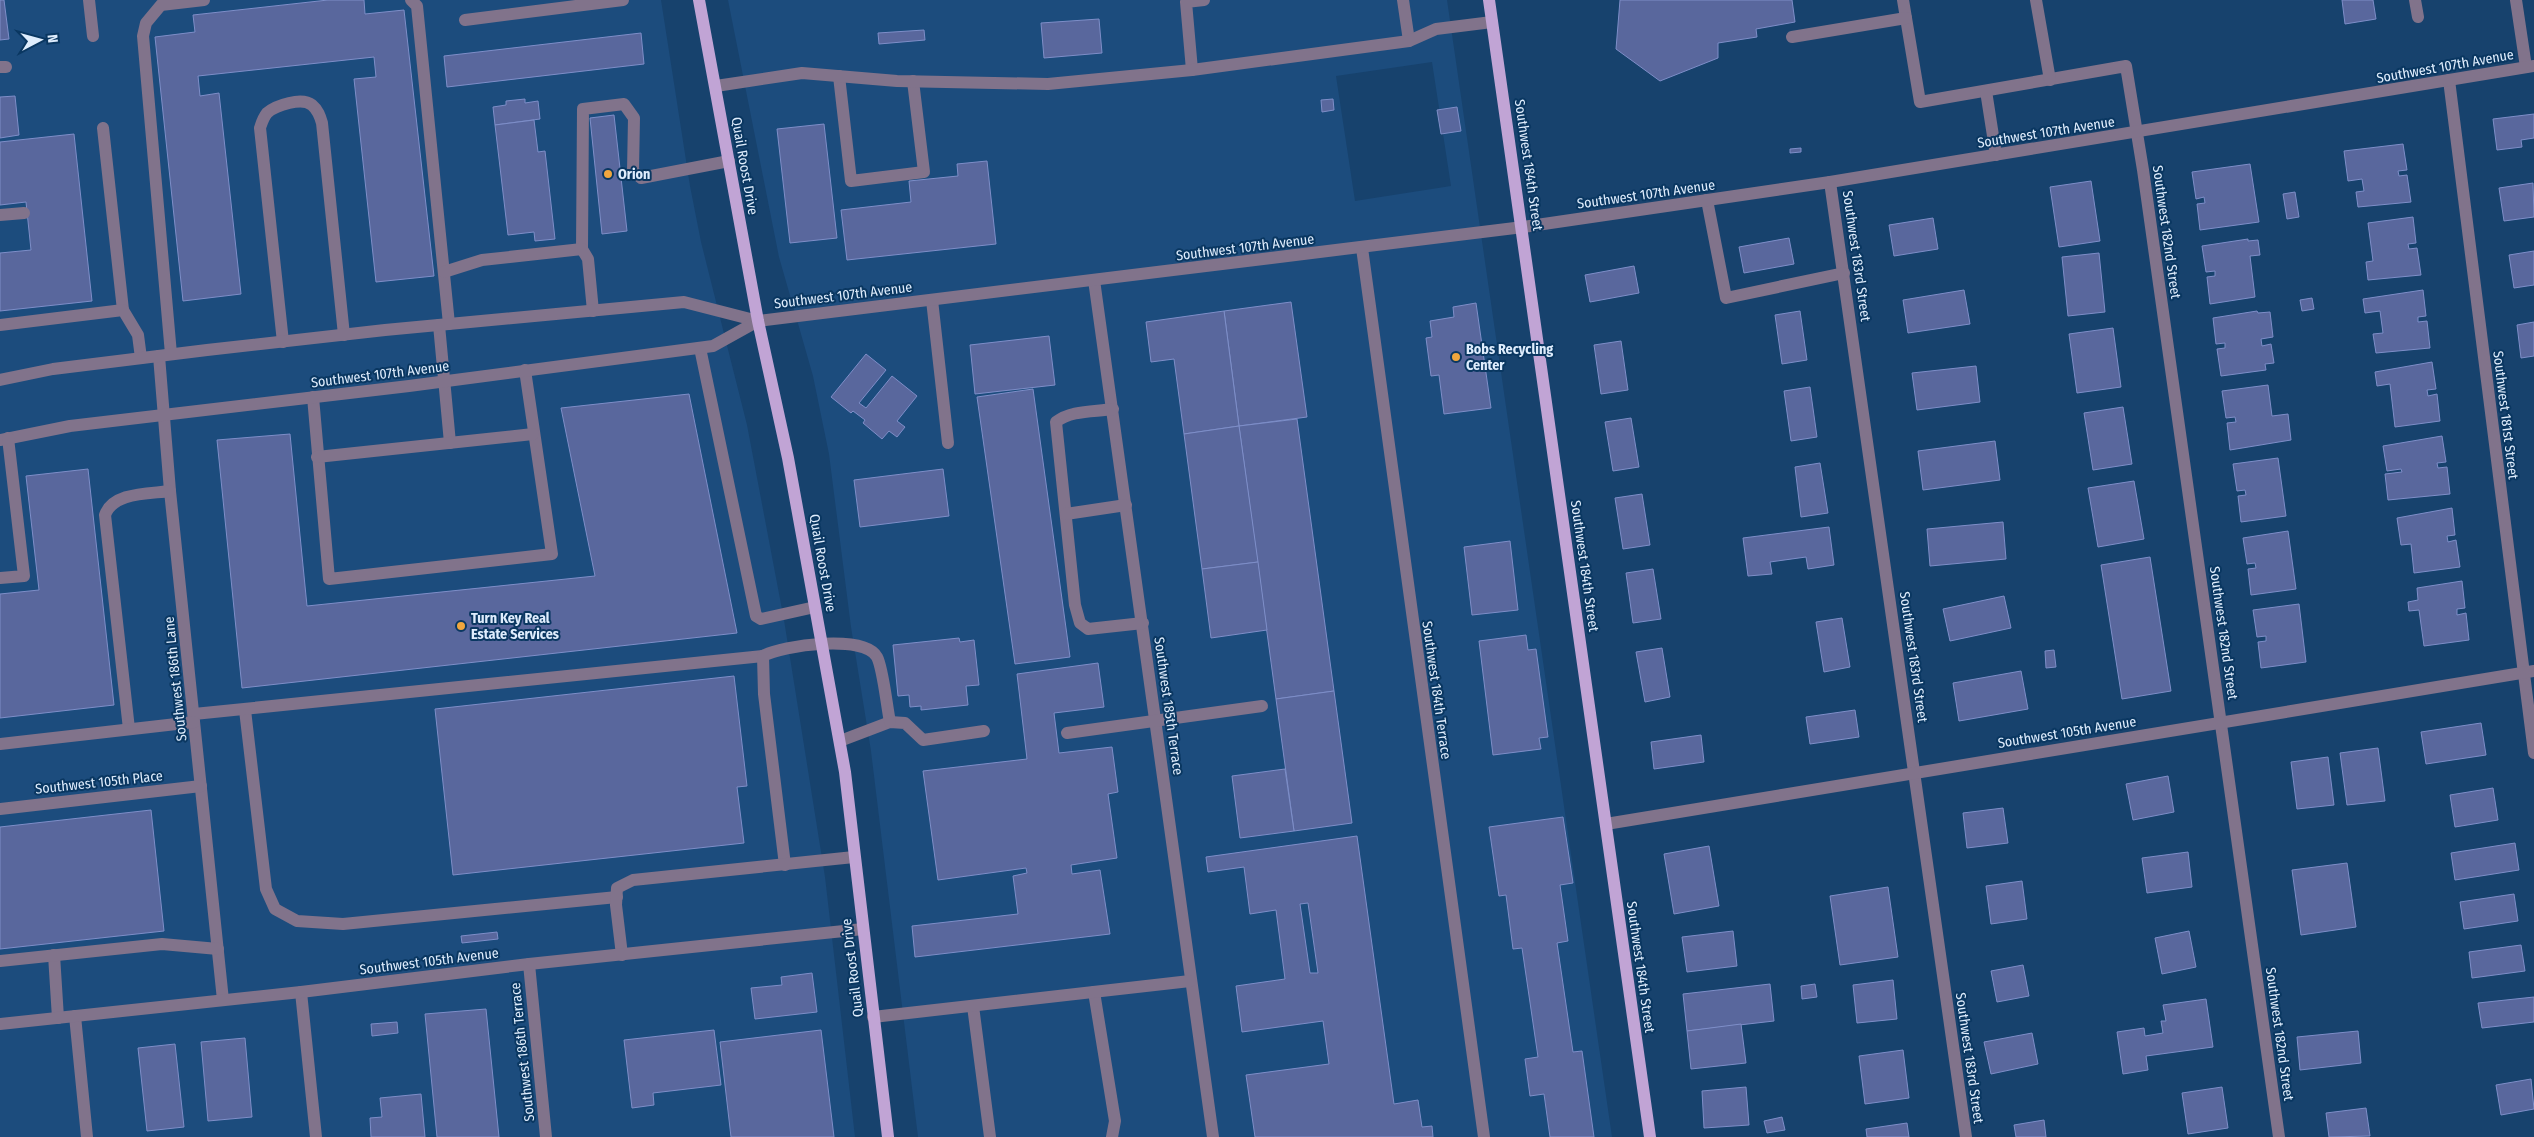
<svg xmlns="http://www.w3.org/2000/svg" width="2534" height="1137" font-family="'Fira Sans Condensed',sans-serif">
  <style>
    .built { fill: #1c4c7d; fill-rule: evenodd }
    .building { fill: #59679d; stroke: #7e8ec8; fill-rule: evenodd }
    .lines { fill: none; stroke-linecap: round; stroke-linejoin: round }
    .minor { stroke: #81738b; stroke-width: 12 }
    .major { stroke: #c1a4d5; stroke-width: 12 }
    .poi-dot { fill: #f0a63e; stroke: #0a3761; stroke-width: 2 }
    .labels { text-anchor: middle; stroke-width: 4; stroke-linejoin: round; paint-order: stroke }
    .street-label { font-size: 14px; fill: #dfedfd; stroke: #0a3761 }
    .poi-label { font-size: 14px; font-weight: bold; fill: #dfedfd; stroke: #0a3761; text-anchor: start }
  </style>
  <rect width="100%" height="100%" fill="#17426d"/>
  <!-- built -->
  <g class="built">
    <polygon points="0,0 661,0 690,186 701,242 747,425 784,620 825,877 855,1137 0,1137"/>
    <path d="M728,0H1447L1612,1137H918L871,751L851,627L829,454L813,376L779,257ZM1432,62L1451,186L1355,201L1336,76Z"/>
  </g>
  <!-- building -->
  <g class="building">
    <polygon points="0,0 4,0 9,39 0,40"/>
    <polygon points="328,0 364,0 365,14 404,10 434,276 376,282 354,79 376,77 374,57 198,76 200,96 219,93 241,294 183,301 155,37 195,32 193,15"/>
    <polygon points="1620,0 1792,0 1795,22 1756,29 1757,37 1718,43 1718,58 1660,81 1616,49"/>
    <polygon points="2342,0 2373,0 2376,19 2345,24"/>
    <polygon points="1099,19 1102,53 1044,58 1041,23"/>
    <polygon points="924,30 925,40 879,44 878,33"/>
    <polygon points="641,33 644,64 447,87 444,56"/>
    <polygon points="15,96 19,135 0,138 0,97"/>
    <polygon points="525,99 525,103 538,101 540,119 495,125 493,107 506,105 506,101"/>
    <polygon points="1333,99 1334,110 1322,112 1321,100"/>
    <polygon points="1457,107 1461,131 1441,134 1437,110"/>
    <polygon points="2534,114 2534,138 2521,140 2522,147 2497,150 2493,119"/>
    <polygon points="614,115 627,231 602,234 590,118"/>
    <polygon points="534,120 538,152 545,151 555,239 535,241 534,232 508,235 495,125"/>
    <polygon points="824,124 837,238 790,243 777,129"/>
    <polygon points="74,134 92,301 0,311 0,253 31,250 26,202 0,205 0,142"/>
    <polygon points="2403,144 2407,170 2398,171 2399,176 2407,175 2411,202 2358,207 2356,192 2364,191 2362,179 2348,181 2344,151"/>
    <polygon points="1801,148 1801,152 1790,153 1790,149"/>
    <polygon points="987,161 996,244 847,260 841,210 911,202 909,181 958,176 957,164"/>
    <polygon points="2250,164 2259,222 2200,230 2197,204 2205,203 2204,197 2196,199 2192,172"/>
    <polygon points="2091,181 2100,241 2059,247 2050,187"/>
    <polygon points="2533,183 2534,217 2504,221 2499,188"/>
    <polygon points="2295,192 2299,217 2287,219 2283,194"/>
    <polygon points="2413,217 2416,243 2408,244 2409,249 2417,248 2421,275 2368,280 2366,262 2373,261 2368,223"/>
    <polygon points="1933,218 1938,249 1894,256 1889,225"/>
    <polygon points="1789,238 1794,264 1744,273 1739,247"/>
    <polygon points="2248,239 2248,241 2258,240 2260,255 2250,256 2255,297 2210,304 2207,277 2215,276 2215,271 2206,272 2202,246"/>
    <polygon points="2534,251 2534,285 2514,288 2509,255"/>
    <polygon points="2099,253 2105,312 2068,316 2062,257"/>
    <polygon points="1634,266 1639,293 1590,302 1585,275"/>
    <polygon points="1964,290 1970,324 1908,333 1903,300"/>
    <polygon points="2423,290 2426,316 2418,317 2418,322 2427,321 2430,348 2376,353 2373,334 2383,333 2380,311 2365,313 2363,299"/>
    <polygon points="2312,298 2314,309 2302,311 2300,300"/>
    <polygon points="1291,302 1307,417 1239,426 1224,311"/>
    <polygon points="1476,303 1491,408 1444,414 1439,375 1431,376 1426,338 1432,337 1430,321 1454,317 1453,307"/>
    <polygon points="1224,311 1239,426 1184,434 1174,359 1151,362 1146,322"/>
    <polygon points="1800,311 1807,360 1782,364 1775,315"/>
    <polygon points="2257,311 2258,313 2270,312 2273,337 2261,339 2262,346 2271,344 2274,363 2265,364 2266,370 2221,376 2217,349 2225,348 2225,343 2216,344 2213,318"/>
    <polygon points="2534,322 2534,356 2521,358 2517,325"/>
    <polygon points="2113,328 2121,387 2077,393 2069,334"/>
    <polygon points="1049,336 1055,385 975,394 970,345"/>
    <polygon points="1621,341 1628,390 1601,394 1594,345"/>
    <polygon points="866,354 886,370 859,403 866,408 892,376 917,396 897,421 905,427 897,437 889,431 882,439 863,423 865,420 853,411 851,413 831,397"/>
    <polygon points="2432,362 2436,389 2427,390 2428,396 2437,394 2440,421 2395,427 2390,384 2377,386 2375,372"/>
    <polygon points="1976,366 1980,402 1917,410 1912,373"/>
    <polygon points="2268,385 2272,416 2288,414 2291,440 2230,450 2227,423 2236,422 2235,417 2226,418 2222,391"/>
    <polygon points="1810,387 1817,437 1791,441 1784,391"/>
    <polygon points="1033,389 1070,657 1015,664 977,397"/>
    <polygon points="689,394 737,633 242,688 217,440 290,434 307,606 595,576 561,408"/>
    <polygon points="2123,407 2132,464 2093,470 2084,413"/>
    <polygon points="1631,418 1639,467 1613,471 1605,422"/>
    <polygon points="1297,419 1334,691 1276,699 1239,426"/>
    <polygon points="1239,426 1258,562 1202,569 1184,434"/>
    <polygon points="2442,436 2446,462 2437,463 2438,468 2447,467 2450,494 2388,500 2385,474 2402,472 2401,469 2387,471 2383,446"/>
    <polygon points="1995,441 2000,480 1923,490 1918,451"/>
    <polygon points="2278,458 2286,516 2241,522 2238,496 2246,495 2245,490 2237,491 2233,464"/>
    <polygon points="1820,463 1828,513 1801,517 1795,467"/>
    <polygon points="88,469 114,705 0,718 0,594 39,590 26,476"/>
    <polygon points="943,469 949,516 860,527 854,480"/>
    <polygon points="2134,481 2144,539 2098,547 2088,488"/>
    <polygon points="1642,494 1650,545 1623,549 1615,498"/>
    <polygon points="2452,508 2455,535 2447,536 2448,542 2456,540 2460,567 2414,573 2411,544 2401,545 2397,518"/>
    <polygon points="2003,522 2006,559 1930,566 1927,529"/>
    <polygon points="1829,527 1834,565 1808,569 1806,557 1770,562 1772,574 1748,576 1743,538"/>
    <polygon points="2288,531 2296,589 2251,595 2248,569 2256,568 2255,563 2247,564 2243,538"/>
    <polygon points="1510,541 1518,610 1472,615 1464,547"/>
    <polygon points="2150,557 2171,691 2122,699 2101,565"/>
    <polygon points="1258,562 1267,630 1211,638 1202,569"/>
    <polygon points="1653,569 1661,619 1633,623 1626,573"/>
    <polygon points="2462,581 2465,608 2457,609 2457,615 2466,613 2469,640 2424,646 2419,610 2409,611 2408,602 2418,600 2417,588"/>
    <polygon points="2004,596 2011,628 1950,641 1943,609"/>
    <polygon points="2299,604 2306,662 2261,668 2258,642 2266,641 2266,636 2257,637 2253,610"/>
    <polygon points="1842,618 1850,667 1824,672 1816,622"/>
    <polygon points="1526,635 1528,650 1536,649 1548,737 1539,738 1541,749 1493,755 1479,641"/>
    <polygon points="959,638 960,642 974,640 979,685 966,686 968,705 921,710 921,706 910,707 909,695 898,696 893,645"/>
    <polygon points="1662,648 1670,697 1645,702 1636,652"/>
    <polygon points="2054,650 2056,667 2046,668 2045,651"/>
    <polygon points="1098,663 1104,707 1054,713 1059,753 1112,747 1118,792 1108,794 1117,858 1071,865 1072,874 1100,870 1110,934 915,957 912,926 1018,914 1013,876 1027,873 1026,868 938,880 923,771 1027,759 1017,674"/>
    <polygon points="2021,671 2028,709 1959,721 1953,683"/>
    <polygon points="734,676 747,786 737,787 744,843 453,875 435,709"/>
    <polygon points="1334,691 1352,823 1294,831 1276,699"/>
    <polygon points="1855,710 1859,737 1810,744 1806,717"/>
    <polygon points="2481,723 2486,755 2426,764 2421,732"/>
    <polygon points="1701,735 1704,762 1654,769 1651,742"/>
    <polygon points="2378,748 2385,801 2347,805 2340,753"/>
    <polygon points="2328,757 2334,805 2297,809 2291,762"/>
    <polygon points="1285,769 1294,831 1240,838 1232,776"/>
    <polygon points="2168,776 2174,812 2133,820 2126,784"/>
    <polygon points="2493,788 2498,820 2455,827 2450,795"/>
    <polygon points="2003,808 2008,843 1967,848 1963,813"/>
    <polygon points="151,810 164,931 0,949 0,827"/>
    <polygon points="1563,817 1573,883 1560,885 1568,941 1557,943 1573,1052 1582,1051 1594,1137 1550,1137 1544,1094 1530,1096 1525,1059 1538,1057 1522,948 1513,949 1506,895 1499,896 1489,827"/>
    <path d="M1357,836L1394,1104L1418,1100L1422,1127L1432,1126L1433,1137H1255L1246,1075L1329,1064L1323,1021L1242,1032L1236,986L1285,979L1276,910L1250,914L1244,867L1208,872L1206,857ZM1308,903L1318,973H1310L1300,904Z"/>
    <polygon points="2515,843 2519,870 2455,880 2451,853"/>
    <polygon points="1709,846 1719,906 1674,914 1664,854"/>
    <polygon points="2188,852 2192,887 2147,893 2142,858"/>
    <polygon points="2347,863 2356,927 2301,935 2292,870"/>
    <polygon points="2022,881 2027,919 1991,924 1986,886"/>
    <polygon points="1888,887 1898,957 1840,965 1830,896"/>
    <polygon points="2514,894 2518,921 2464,929 2460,902"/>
    <polygon points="1733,931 1737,966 1687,972 1682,937"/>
    <polygon points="2189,931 2196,967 2162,974 2155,938"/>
    <polygon points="497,932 498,939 462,943 461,936"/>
    <polygon points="2521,945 2525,971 2472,978 2469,952"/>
    <polygon points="2023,965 2029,996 1997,1002 1991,971"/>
    <polygon points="812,973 817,1012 755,1019 751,988 782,985 781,977"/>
    <polygon points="1893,980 1897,1019 1857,1023 1853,985"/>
    <polygon points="1770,984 1774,1021 1687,1031 1683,994"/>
    <polygon points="1815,984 1817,997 1802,999 1801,986"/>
    <polygon points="2534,997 2534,1022 2482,1028 2478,1003"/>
    <polygon points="2206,999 2213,1047 2146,1056 2148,1070 2123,1074 2117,1032 2144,1028 2145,1036 2163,1033 2161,1021 2166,1021 2163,1005"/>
    <polygon points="486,1009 499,1137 437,1137 425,1014"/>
    <polygon points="397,1022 398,1033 372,1036 371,1024"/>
    <polygon points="1741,1024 1746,1063 1691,1069 1687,1031"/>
    <polygon points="714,1030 721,1085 653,1093 654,1105 632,1108 624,1040"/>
    <polygon points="821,1030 834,1137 731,1137 720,1042"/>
    <polygon points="2358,1031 2361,1063 2300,1070 2297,1037"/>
    <polygon points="2032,1033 2038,1064 1991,1074 1984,1042"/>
    <polygon points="245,1038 252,1117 208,1121 201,1042"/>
    <polygon points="175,1044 184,1127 147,1131 138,1048"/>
    <polygon points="1903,1050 1909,1098 1865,1104 1859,1056"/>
    <polygon points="2531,1079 2534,1109 2501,1115 2496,1085"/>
    <polygon points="1746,1087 1749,1125 1704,1128 1702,1091"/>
    <polygon points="2222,1087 2228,1128 2188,1134 2182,1093"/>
    <polygon points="421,1094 425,1137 371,1137 370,1118 382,1117 380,1098"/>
    <polygon points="2366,1108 2370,1136 2329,1137 2326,1113"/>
    <polygon points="1782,1117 1785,1130 1767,1133 1764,1121"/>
    <polygon points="2044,1120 2046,1137 2016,1137 2014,1125"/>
    <polygon points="1907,1123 1909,1137 1867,1137 1866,1129"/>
  </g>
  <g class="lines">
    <!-- minor -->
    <g class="minor">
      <polyline points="89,0 93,36"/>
      <polyline points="411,0 417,6 449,324"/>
      <polyline points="1403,0 1409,41"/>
      <polyline points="1903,0 1920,102 2126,66 2143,170 2279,1137"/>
      <polyline points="2036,0 2050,80"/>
      <polyline points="2415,0 2418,17"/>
      <polyline points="2516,0 2526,67"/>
      <polyline points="465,20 623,0"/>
      <polyline points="1792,37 1906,18"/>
      <polyline points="0,67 6,67"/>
      <polyline points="1192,70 1186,2 1204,0"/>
      <polyline points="839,76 851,181 924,172 913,81"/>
      <polyline points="2449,80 2534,753"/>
      <polyline points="716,86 802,73 897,81 1048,84 1192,70 1409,41 1436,29 1492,22"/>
      <polyline points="1986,91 1996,155"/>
      <polyline points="103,128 123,310"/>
      <polyline points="1830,182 1966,1137"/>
      <polyline points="1707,200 1726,298 1844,273"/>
      <polyline points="0,215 24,213"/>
      <polyline points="1362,248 1484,1137"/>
      <polyline points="582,249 583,109 624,104 634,118 633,171 641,178 729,161"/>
      <polyline points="444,272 482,260 582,249 588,259 593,311"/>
      <polyline points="1094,280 1213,1137"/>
      <polyline points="932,300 948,443"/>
      <polyline points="0,325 123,310 138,335 141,358"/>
      <polyline points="439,325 450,443"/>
      <path d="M283,342L260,128C262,122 263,118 267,113C276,105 302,97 312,105C318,110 320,116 322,123L344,335"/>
      <polyline points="700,348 756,616 761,619 815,607"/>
      <polyline points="171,354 143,36 146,23 161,5 204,0"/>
      <polyline points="159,356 170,491 223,1000"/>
      <polyline points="0,380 53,369 207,350 385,330 684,302 758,321"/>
      <polyline points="313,397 329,579 552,554 525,370"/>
      <path d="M1113,409C1094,412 1071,410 1056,422L1075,605L1080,623L1088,629L1143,623"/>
      <polyline points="0,440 70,426 409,386 713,346 758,321 1523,227 1830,182 2534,66"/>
      <polyline points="317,457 533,434"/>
      <polyline points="1066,514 1126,505"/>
      <polyline points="0,578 24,576 8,438"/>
      <polyline points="245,710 266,889 275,909 297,921 343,924 617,897"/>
      <polyline points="194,714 763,656"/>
      <path d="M129,729L105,515C113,492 149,494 170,491"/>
      <polyline points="1067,733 1262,706"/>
      <polyline points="840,741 890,722 905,723 923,740 984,731"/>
      <polyline points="0,744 194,722"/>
      <polyline points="0,809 201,786"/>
      <polyline points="1606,824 2534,671"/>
      <path d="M785,865L764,694L763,656C782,645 865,634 877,657C883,668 887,708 890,722"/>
      <polyline points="54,955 58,1018"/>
      <polyline points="622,955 616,905 617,888 633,880 854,857"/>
      <polyline points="0,961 162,944 218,949"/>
      <polyline points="529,964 546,1137"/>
      <polyline points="301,992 316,1137"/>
      <polyline points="1094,992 1115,1121 1112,1137"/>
      <polyline points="973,1006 990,1137"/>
      <polyline points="75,1016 87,1137"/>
      <polyline points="873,1017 1190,981"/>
      <polyline points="0,1024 301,992 529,964 863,929"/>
    </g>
    <!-- major -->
    <g class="major">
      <polyline points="699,0 758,321 788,458 845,772 888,1137"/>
      <polyline points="1489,0 1650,1137"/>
    </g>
  </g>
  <!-- markers -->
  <g class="poi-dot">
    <circle cx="608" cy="174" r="5"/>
    <circle cx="1456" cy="357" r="5"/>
    <circle cx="461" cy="626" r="5"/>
  </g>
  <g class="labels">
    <!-- street labels -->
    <g class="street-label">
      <text transform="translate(2445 66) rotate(-10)" y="5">Southwest 107th Avenue</text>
      <text transform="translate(2046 132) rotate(-9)" y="5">Southwest 107th Avenue</text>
      <text transform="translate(1529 165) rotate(82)" y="5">Southwest 184th Street</text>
      <text transform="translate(745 166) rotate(80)" y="5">Quail Roost Drive</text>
      <text transform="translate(1646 194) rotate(-8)" y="5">Southwest 107th Avenue</text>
      <text transform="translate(2167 232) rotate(82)" y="5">Southwest 182nd Street</text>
      <text transform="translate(1245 247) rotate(-7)" y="5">Southwest 107th Avenue</text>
      <text transform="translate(1857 256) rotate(82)" y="5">Southwest 183rd Street</text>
      <text transform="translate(843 295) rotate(-7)" y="5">Southwest 107th Avenue</text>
      <text transform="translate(380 374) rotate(-7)" y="5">Southwest 107th Avenue</text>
      <text transform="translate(2506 415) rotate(83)" y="5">Southwest 181st Street</text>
      <text transform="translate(823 563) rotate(80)" y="5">Quail Roost Drive</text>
      <text transform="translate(1585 566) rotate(82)" y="5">Southwest 184th Street</text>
      <text transform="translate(2224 633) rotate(82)" y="5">Southwest 182nd Street</text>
      <text transform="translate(1914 657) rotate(82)" y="5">Southwest 183rd Street</text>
      <text transform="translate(175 679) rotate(-96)" y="5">Southwest 186th Lane</text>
      <text transform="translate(1437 690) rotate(82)" y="5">Southwest 184th Terrace</text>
      <text transform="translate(1169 706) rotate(82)" y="5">Southwest 185th Terrace</text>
      <text transform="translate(2067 732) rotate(-9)" y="5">Southwest 105th Avenue</text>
      <text transform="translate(99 782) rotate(-6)" y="5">Southwest 105th Place</text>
      <text transform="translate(429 961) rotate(-7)" y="5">Southwest 105th Avenue</text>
      <text transform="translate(1641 967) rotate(82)" y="5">Southwest 184th Street</text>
      <text transform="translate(852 968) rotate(-97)" y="5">Quail Roost Drive</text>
      <text transform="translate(2280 1034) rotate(82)" y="5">Southwest 182nd Street</text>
      <text transform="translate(522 1052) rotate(-96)" y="5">Southwest 186th Terrace</text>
      <text transform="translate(1970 1058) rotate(82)" y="5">Southwest 183rd Street</text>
    </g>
    <!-- poi labels -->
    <g class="poi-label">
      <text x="618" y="179">Orion</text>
      <text x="1466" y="354">Bobs Recycling<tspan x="1466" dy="16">Center</tspan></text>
      <text x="471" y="623">Turn Key Real<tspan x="471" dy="16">Estate Services</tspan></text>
    </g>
  </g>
  <!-- north arrow -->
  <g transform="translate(40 40) rotate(84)" stroke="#0a3761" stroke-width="4" paint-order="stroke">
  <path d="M0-4L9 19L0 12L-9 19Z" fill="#dfedfd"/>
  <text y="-8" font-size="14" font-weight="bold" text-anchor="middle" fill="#dfedfd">N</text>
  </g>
</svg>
